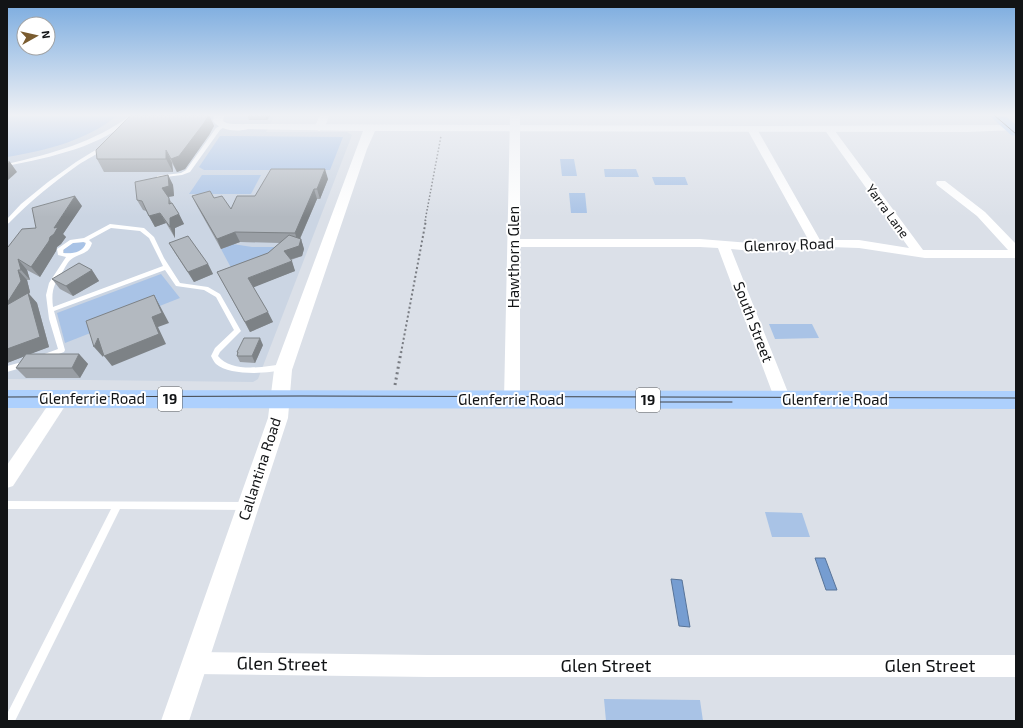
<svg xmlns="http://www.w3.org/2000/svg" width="1023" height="728" font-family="'Exo 2',sans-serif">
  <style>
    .built { fill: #cbd5e3 }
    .green { fill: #a9c3e6 }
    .water { fill: #769dd1; stroke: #587499 }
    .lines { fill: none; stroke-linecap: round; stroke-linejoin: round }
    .path-far2 { stroke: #797c82; stroke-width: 1.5; stroke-dasharray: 1.5 2; stroke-linecap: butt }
    .path-far1 { stroke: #797c82; stroke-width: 2; stroke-dasharray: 2 2.5; stroke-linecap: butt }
    .path { stroke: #797c82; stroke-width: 3; stroke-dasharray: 2 3.5; stroke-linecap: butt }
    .service { fill: #fff; fill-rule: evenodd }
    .minor { fill: #fff; fill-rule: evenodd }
    .tertiary { fill: #fff; fill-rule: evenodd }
    .primary { fill: #add0fd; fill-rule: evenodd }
    .tram { stroke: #404346; stroke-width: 1 }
    .wall { fill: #9a9fa5 }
    .shaded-wall { fill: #7d8286 }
    .building { fill: #b3b9c0; stroke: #7d8286 }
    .labels { text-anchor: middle; stroke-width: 4; stroke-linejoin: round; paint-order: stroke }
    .far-street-label { font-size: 13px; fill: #121416; stroke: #fff }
    .shield { fill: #fff; stroke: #595a5c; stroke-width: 1 }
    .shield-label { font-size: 14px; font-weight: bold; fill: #121416 }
    .street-label { font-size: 15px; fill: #121416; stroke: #fff }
    .near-street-label { font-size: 18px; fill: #121416; stroke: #fff }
  </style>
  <rect width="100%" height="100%" fill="#dbe0e8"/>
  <!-- built -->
  <polygon class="built" points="7,115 275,115 266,132 347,132 352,135 258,379 253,382 7,379"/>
  <!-- green -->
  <g class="green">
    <path d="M7,115H118C86,141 47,150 7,157Z"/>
    <polygon points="220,136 343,137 330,170 204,170 199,167"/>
    <polygon points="560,159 574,159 577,176 562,176"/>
    <polygon points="604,169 636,169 639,177 605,177"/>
    <polygon points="202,175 261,175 251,194 189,194"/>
    <polygon points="652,177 685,177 688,185 655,185"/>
    <polygon points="569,193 585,193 587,213 571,213"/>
    <polygon points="83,242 86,244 85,248 75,253 64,253 64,249 72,243"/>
    <polygon points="233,244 252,247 278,247 236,277 221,249"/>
    <polygon points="161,274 180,298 65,343 57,313"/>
    <polygon points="769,324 812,324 819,338 775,339"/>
    <polygon points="765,512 802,513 810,537 772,537"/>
    <polygon points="604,699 700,700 703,721 606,721"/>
  </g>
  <!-- water -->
  <g class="water">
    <polygon points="815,558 825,558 837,590 826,590"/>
    <polygon points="671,579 682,580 690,627 679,626"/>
  </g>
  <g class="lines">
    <!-- path-far2 -->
    <polyline class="path-far2" points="425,221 441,136"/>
    <!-- path-far1 -->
    <polyline class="path-far1" points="401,353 426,220"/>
    <!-- path -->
    <polyline class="path" points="395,385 401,352"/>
    <!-- service -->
    <g class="service">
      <path d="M131,115H136C102,147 51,157 7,166V164C53,153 93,143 131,115Z"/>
      <polygon points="221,125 225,126 220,130 190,172 182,175 157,178 157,176 181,173 186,170 216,128"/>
      <path d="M102,146L106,147C98,154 87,159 78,165C53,183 30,201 9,223L7,224V219L21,204L48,182L76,162Z"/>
      <path d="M110,224L144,228L154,237L164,258L180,283L208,287L220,294L241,331L220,352L218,356C231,373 264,367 283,364L285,365L287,367L285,369C269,374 230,376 216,364C214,362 212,358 211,356L215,348L234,330L216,297L204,290L176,286L165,270L54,311L65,350L64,352L43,360H39L38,358L39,356L58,349L49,319L46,295L49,283L66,257L58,255L57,249L70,240L84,238ZM111,228L140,231L149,238L163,266L53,307C51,290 54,284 63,271C66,266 68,261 73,258C81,253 89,254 92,243L89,240ZM84,242L86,243C83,253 71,254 63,253V250L73,243Z"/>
      <polygon points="26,361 28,362 30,364 28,366 7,372 7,366"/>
      <polygon points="7,501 247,502 250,503 251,506 250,509 247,510 120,509 15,721 7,721 7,714 111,509 7,509"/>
    </g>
    <!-- minor -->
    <g class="minor">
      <path d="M214,115H224L223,121C231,127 243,121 250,127L248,129C237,132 221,131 213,121Z"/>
      <polygon points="320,115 330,115 324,128 319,131 314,128"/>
      <polygon points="510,115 520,115 520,239 700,239 763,244 809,241 747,129 752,126 757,129 820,240 859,240 909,248 824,129 829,126 832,127 923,250 1008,250 977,216 937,185 936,183 937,181 945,181 985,212 1016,244 1016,258 925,258 859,248 829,247 763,252 731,249 791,400 789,404 783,406 777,404 775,400 718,248 700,247 520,247 520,400 518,404 512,406 506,404 504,400"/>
      <polygon points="61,393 67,395 69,399 67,403 13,486 7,488 7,465 55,395"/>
      <polygon points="195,652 428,655 1016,655 1016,677 428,677 195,674 187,671 184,663 187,655"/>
    </g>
    <!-- tertiary -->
    <polygon class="tertiary" points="245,124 752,126 1012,125 1016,126 1016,130 967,132 375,131 367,149 292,370 288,418 189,721 161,721 268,418 274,370 363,131 241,129 239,127 241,125"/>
    <!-- primary -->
    <g class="primary">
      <polygon points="989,115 1004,115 1016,125 1016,136 1011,135"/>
      <polygon points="7,390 1016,391 1016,409 7,408"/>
    </g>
    <!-- tram -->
    <g class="tram">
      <polyline points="994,115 1016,134"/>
      <polyline points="7,397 301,396 1016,398"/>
      <polyline points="660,402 732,402"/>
    </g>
  </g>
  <!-- wall -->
  <g class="wall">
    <polygon points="131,115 209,115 214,126 209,135 185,169 177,172 172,163 173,172 104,172 97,159"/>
    <polygon points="247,115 271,115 267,120 249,120"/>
    <polygon points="168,175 173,185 174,196 168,197 179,214 184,224 175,228 175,238 166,223 155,227 146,211 143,210 137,200"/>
    <polygon points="328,179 320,199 317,199 300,239 301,239 304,249 302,256 291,260 295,271 253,287 273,322 250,332 217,272 268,253 281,243 240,242 221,249 197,206 192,196 214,198 231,209 255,196"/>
    <polygon points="82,206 63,234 66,237 61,244 57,247 56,251 40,277 27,270 30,280 27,280 30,292 29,294 37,303 49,347 29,354 79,354 88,364 80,378 26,378 16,368 25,356 7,363 7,247 36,228"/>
    <polygon points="169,243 208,264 213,274 194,282 175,253"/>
    <polygon points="92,270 99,281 73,296 60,289 52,279"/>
    <polygon points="263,345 255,363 240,362 237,356 238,354 237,352"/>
  </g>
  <!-- shaded-wall -->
  <g class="shaded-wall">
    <polygon points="209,115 214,126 209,135 185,169 177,172 171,159"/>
    <polygon points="265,115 271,115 267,120"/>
    <polygon points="166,150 172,163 173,172 166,159"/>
    <polygon points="10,162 17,172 7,181 7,165"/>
    <polygon points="325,169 328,179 320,199 317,189"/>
    <polygon points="168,175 173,185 174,196 167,197 162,188"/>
    <polygon points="314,189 317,199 298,243 295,233"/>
    <polygon points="75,196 82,206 63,234 66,237 61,244 57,247 56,251 40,277 31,267 54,228"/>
    <polygon points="160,213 166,223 155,227 149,216"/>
    <polygon points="179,214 184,224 175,228 175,238 170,227 170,218"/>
    <polygon points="235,232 240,242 221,249 217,239"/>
    <polygon points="301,239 304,249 302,256 288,260 284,251"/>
    <polygon points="18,259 27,270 30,280 21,270"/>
    <polygon points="292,261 295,271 252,288 248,278"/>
    <polygon points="208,264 213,274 194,282 188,272"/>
    <polygon points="18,270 27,280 30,292 29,294 37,303 49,347 7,363 7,303"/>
    <polygon points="92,270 99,281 73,296 66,286"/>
    <polygon points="154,295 160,306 169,323 158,327 166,344 112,366 104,356"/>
    <polygon points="268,312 273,322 250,332 245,322"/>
    <polygon points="98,338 106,348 103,357 94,347"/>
    <polygon points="260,338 263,345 255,363 252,356"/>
    <polygon points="79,354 88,364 80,378 72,368"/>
  </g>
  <!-- building -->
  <g class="building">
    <polygon points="131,115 209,115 204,123 179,156 171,159 166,150 166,159 97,159 96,150"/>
    <polygon points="7,162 10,162 7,165"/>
    <polygon points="271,169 325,169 317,189 314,189 295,233 235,232 217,239 192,196 210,191 214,198 222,196 231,209 237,196 255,196"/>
    <polygon points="168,175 169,186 162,188 169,198 169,204 172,203 179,214 170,218 170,227 160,213 149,216 142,201 137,200 135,182"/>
    <polygon points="75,196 54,228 58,227 54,234 50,237 49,241 31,267 18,259 21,270 18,270 21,281 7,303 7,247 8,247 22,229 36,228 32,208"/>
    <polygon points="289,235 301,239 299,246 284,251 292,261 248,278 268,312 245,322 217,272 268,253"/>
    <polygon points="188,236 208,264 188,272 169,243"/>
    <polygon points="79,263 92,270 66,286 52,279"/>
    <polygon points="28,293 40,337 7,349 7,305"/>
    <polygon points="154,295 162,313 152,317 159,334 104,356 98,338 94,347 86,321"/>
    <polygon points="244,338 260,338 252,356 237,356 238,352 237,352"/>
    <polygon points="26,354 79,354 72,368 16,368"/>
  </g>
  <!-- sky -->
  <linearGradient id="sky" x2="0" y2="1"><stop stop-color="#7aabdf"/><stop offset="0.53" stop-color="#eff1f5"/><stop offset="1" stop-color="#eff1f5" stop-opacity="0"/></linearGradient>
  <rect width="1023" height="217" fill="url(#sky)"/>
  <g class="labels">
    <!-- far-street labels -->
    <g class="far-street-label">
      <text transform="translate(888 211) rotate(54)" y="5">Yarra Lane</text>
    </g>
    <!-- shield labels -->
    <g class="shield">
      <rect x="158" y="387" width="24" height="24" rx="3"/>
      <rect x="636" y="388" width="24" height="24" rx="3"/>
    </g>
    <g class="shield-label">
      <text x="170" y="404">19</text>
      <text x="648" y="405">19</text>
    </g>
    <!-- street labels -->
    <g class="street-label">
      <text transform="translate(789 245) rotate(-2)" y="5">Glenroy Road</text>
      <text transform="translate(514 257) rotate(-90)" y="5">Hawthorn Glen</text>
      <text transform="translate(753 322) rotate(69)" y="5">South Street</text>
      <text x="92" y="404">Glenferrie Road</text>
      <text x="511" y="405">Glenferrie Road</text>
      <text x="835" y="405">Glenferrie Road</text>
      <text transform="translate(260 469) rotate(-72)" y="5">Callantina Road</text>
    </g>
    <!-- near-street labels -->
    <g class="near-street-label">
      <text transform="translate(282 664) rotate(1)" y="6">Glen Street</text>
      <text x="606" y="672">Glen Street</text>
      <text x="930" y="672">Glen Street</text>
    </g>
  </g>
  <!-- border -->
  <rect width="1023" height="728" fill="none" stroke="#121416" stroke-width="16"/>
  <!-- north arrow -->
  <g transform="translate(36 36) rotate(82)"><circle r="19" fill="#ffffff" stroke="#a0a1a2"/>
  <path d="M0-3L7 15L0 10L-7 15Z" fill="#7a5c30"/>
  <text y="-6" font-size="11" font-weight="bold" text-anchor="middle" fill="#121416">N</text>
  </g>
</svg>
